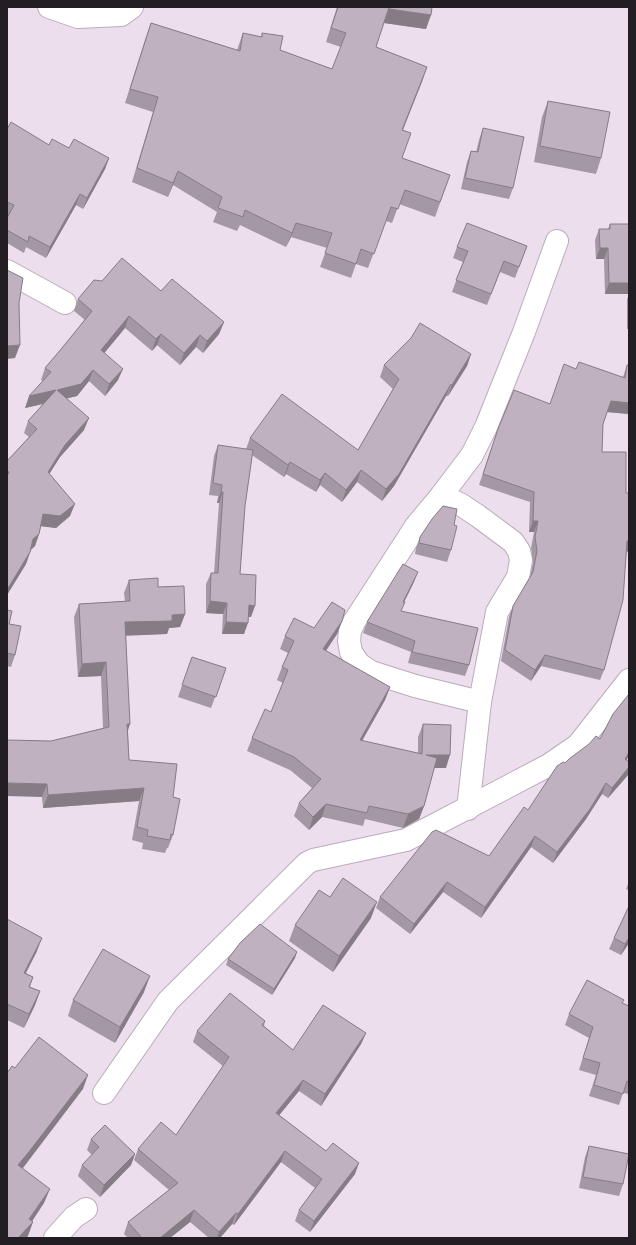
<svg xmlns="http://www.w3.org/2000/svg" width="636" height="1245" font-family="'IBM Plex Sans',sans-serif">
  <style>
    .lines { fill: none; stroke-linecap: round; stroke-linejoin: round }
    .minor-casing { stroke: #baacbb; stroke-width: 24 }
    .minor { stroke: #fff; stroke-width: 22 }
    .wall { fill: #a498a5 }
    .shaded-wall { fill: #867c86 }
    .building { fill: #bfb1c0; stroke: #867c86 }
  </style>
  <rect width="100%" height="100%" fill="#ecdeed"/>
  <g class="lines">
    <!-- minor casing -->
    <g class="minor-casing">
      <g id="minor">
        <polyline points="49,7 78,17 121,15 132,7"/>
        <polyline points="7,271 65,303"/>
        <polyline points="441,496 460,504 478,516 513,542 519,551 521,560 518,577 497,612 480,702 468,809"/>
        <polyline points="480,702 415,686 371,672 359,664 351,652 349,641 350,631 354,622 416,526 441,496 472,455 486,427 524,332 557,241"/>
        <polyline points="104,1093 168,1001 307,863 313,860 406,840 549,765 578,745 629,680"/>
        <polyline points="55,1238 74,1217 86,1209"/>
      </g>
    </g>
    <!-- minor -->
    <use href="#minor" class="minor"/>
  </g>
  <!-- wall -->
  <g class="wall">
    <polygon points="337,7 432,7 426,29 384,23 376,47 427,67 403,130 402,158 450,175 435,217 399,204 392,223 386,221 368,268 356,264 351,278 320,267 327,248 291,237 286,247 240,225 237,231 213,222 217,212 173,185 168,197 132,182 153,112 125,103 146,37 151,23 237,50 243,33 261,37 262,33 280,50 332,69 341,47 326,42"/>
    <polygon points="548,101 601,158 596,174 534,162 542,117"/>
    <polygon points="483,128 513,188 509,199 461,189 467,162 471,151 476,152 479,140"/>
    <polygon points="7,129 49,145 69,148 109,158 105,169 83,209 76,205 46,258 26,247 24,253 7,243 7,218 8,216 7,215"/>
    <polygon points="610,224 629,294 605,294 604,259 596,259 595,240 599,229 608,229"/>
    <polygon points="527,246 515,278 500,272 487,305 452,292 463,262 453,258 457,247"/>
    <polygon points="161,291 224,322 219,334 203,353 196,347 180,365 157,345 152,351 125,328 104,353 118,380 105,396 89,381 77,396 67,398 84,430 60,457 49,474 70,516 56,528 41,526 39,534 35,546 31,550 26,564 7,595 7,461 29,437 24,433 28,421 43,404 25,408 43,381 41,380 45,368 62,348 85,320 74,311 78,299"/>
    <polygon points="629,294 629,329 627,329 627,299"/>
    <polygon points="471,354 467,366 448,396 446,396 394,486 382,501 357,482 342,502 320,485 316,492 286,474 284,477 252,455 245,506 240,574 251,617 248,617 244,634 222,634 223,614 206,613 206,584 211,573 214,573 219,503 217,503 218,496 209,495 214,456 218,445 246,449 250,438 358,450 393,389 380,377 384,365"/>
    <polygon points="627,365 629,414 607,412 603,424 602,452 626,493 629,493 629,551 627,552 604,670 600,680 541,666 531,681 501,661 509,617 513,606 530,577 533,562 531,548 534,532 529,532 530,502 479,485 498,429 550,404 576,369 623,377"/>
    <polygon points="454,525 451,550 447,562 415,554 416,548 420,537"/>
    <polygon points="129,580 158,587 185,614 180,627 169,628 167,634 126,635 128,732 129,760 173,797 173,835 168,848 167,848 165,853 142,849 143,843 132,840 139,801 43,808 42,797 51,741 103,728 101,676 78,677 74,617 79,604 125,601 124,593"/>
    <polygon points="414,582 404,602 401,611 469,665 465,676 408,663 411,652 363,633 367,622"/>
    <polygon points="7,610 15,655 11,667 7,666"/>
    <polygon points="342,621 337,634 326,651 390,687 385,700 362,741 418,753 418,737 423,724 446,768 434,768 424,806 419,819 403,828 365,819 363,826 322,817 309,830 294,816 299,803 312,788 290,770 247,751 252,738 271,712 283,683 277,680 282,667 288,653 280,649 285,636 314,628"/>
    <polygon points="192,657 226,668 211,708 178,697"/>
    <polygon points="627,760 629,762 629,771 628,775 608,798 602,794 586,819 553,863 531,847 481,918 443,892 410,934 376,908 380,897 489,856 528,810 565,763"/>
    <polygon points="629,882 629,890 626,889"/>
    <polygon points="330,897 371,918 333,972 289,941 295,925"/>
    <polygon points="629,906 629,943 621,955 609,949 614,938"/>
    <polygon points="7,919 37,951 26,973 33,977 30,987 40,991 35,1005 24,1028 7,1020"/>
    <polygon points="295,958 272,995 226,965 228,959"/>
    <polygon points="144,992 115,1043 68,1016 73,1000"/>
    <polygon points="622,1003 629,1006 629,1094 623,1093 619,1105 589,1096 596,1075 579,1070 589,1038 565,1025 569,1014"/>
    <polygon points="265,1021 264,1026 293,1050 366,1033 361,1044 321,1106 299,1091 279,1115 355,1174 310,1232 295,1221 299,1210 315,1188 281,1162 234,1225 232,1224 220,1238 209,1238 190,1222 170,1238 128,1238 124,1234 128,1222 169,1190 134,1160 138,1149 176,1135 223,1066 193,1042 197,1031"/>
    <polygon points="91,1139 135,1154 131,1165 100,1197 78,1176 82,1165 92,1155 87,1150"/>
    <polygon points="589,1146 623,1184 619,1196 579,1188 585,1157"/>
  </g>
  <!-- shaded-wall -->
  <g class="shaded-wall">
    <polygon points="389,9 431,15 426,29 384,23"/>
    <polygon points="427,67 422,82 397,144 402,130"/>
    <polygon points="109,158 105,169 83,209 87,198"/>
    <polygon points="178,171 173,185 168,197 173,183"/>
    <polygon points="80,194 76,205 46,258 50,247"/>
    <polygon points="296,223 291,237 286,247 292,233"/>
    <polygon points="600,248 608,248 604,259 596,259"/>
    <polygon points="609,283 629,283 629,294 605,294"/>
    <polygon points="129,316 125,328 97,362 101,350"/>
    <polygon points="224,322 219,334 203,353 207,341"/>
    <polygon points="161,334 157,345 152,351 156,339"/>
    <polygon points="200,335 196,347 180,365 184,353"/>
    <polygon points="20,345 15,358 7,359 7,346"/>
    <polygon points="471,354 467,366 448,396 452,385"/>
    <polygon points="123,369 118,380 105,396 109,384"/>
    <polygon points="93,370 89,381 77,396 53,402 57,390"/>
    <polygon points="451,384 446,396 394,486 382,501 386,489"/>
    <polygon points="56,390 51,402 25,408 29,396"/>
    <polygon points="611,401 629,403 629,414 607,412"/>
    <polygon points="89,418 84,430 60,457 43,484 48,472 65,445"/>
    <polygon points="290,462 286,474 284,477 288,465"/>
    <polygon points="361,470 357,482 342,502 346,490"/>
    <polygon points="325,473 320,485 316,492 320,480"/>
    <polygon points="221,492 223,492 219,503 217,503"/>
    <polygon points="75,504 70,516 56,528 39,526 43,514"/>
    <polygon points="533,521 538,521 534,532 529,532"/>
    <polygon points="39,534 35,546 29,551 33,539"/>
    <polygon points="627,541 629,541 629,551 624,552"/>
    <polygon points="30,552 26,564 7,595 7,590"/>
    <polygon points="418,572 414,582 399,612 403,602"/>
    <polygon points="210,601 227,603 223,614 206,613"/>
    <polygon points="249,605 255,606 251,617 245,617"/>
    <polygon points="185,614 180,627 169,628 167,634 121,636 125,622 172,615"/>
    <polygon points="342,621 337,634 318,662 323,649"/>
    <polygon points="226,622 248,623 244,634 222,634"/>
    <polygon points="545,655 541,666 531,681 535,670"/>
    <polygon points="106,662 101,676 78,677 82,664"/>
    <polygon points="390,687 385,700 355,753 360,740"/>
    <polygon points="127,724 130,724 126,737"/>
    <polygon points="629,752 629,756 621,770 625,759"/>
    <polygon points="426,755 450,755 446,768 422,768"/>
    <polygon points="629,767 629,771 628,775 608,798 612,788"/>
    <polygon points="7,783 47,784 42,797 7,796"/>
    <polygon points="606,783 602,794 586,819 553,863 557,852"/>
    <polygon points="144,788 139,801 43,808 48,795"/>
    <polygon points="326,804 322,817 309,830 313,817"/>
    <polygon points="424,806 419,819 403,828 408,814"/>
    <polygon points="535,836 531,847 481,918 485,907"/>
    <polygon points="447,882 443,892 410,934 414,924"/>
    <polygon points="377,902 371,918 333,972 339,956"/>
    <polygon points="42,938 37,951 19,986 24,973"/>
    <polygon points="629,938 629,943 621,955 625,944"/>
    <polygon points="297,952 295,958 272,995 274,989"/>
    <polygon points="150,976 144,992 115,1043 120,1027"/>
    <polygon points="40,991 35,1005 24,1028 29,1014"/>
    <polygon points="366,1033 361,1044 321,1106 325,1094"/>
    <polygon points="88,1075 83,1089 23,1168 13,1179 18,1165"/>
    <polygon points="303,1080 299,1091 272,1124 276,1113"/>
    <polygon points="285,1151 281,1162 234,1225 238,1214"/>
    <polygon points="135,1154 131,1165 100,1197 104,1185"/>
    <polygon points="359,1163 355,1174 310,1232 314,1221"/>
    <polygon points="50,1189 44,1203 29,1226 33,1222 28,1236 26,1238 18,1238 29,1219"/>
    <polygon points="194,1210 190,1222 170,1238 160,1238"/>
    <polygon points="236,1213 232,1224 220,1238 217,1238 219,1232"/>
  </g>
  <!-- building -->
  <g class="building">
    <polygon points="338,7 389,7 376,47 427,67 402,130 411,133 402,158 450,175 440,202 405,190 398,209 391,207 374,254 361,249 356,264 325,253 332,233 296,223 292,233 245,210 243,217 218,208 222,197 178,171 173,183 137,168 158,97 130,89 151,23 240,51 243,33 262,37 262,33 283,36 280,50 332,69 346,33 331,28"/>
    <polygon points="389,7 432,7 431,15 389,9"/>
    <polygon points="548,101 610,112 601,158 540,146"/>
    <polygon points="11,122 49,145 52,139 69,148 74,139 109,158 87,198 80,194 50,247 29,236 28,242 7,230 7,218 14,205 7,202 7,129"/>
    <polygon points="483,128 524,137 513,188 465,178 471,151 478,152"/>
    <polygon points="467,223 527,246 519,267 504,261 491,294 456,280 468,251 457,247"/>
    <polygon points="610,224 629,224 629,283 609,283 608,248 600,248 599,229 610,229"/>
    <polygon points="122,258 161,291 172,279 224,322 207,341 200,335 184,353 161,334 156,339 129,316 101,350 123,369 109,384 93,370 81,384 57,390 89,418 65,445 48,472 75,504 60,516 43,514 39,534 33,539 30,552 7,590 7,476 9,472 7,471 7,461 37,429 28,421 56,390 29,396 51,372 45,368 62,348 92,311 78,299 94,280 102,281"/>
    <polygon points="7,270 23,278 19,303 20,345 7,346"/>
    <polygon points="420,323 471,354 452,385 451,384 399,474 386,489 361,470 346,490 325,473 320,480 290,462 288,465 250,438 282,394 358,450 399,379 384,365 411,338"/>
    <polygon points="579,362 625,378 627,365 629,365 629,403 611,401 603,424 602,452 626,452 626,493 629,493 629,541 627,541 623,600 604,670 545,655 535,670 505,650 513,606 533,572 537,551 535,537 538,521 533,521 534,492 483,474 498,429 514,390 550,404 564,364 576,369"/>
    <polygon points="218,445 253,450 245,506 240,574 256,575 255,606 249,605 248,623 226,622 227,603 210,601 211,573 218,573 223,492 221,492 222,485 213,483"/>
    <polygon points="443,506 457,509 454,525 457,526 451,550 419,543 420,537 432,519"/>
    <polygon points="403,564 418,572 403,602 405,602 401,611 478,628 469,665 412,652 415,641 367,622"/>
    <polygon points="158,578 158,587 184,586 185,614 172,615 172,621 125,622 130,724 127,724 129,760 177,764 173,797 180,799 173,835 171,834 170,840 147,836 148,830 137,827 144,788 48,795 47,784 7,783 7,740 51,741 109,727 106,662 82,664 79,604 130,601 129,580"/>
    <polygon points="332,602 345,610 342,621 323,649 390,687 360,740 422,754 423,724 451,725 450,755 426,755 437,758 424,806 408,814 369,806 367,813 326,804 313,817 299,803 321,779 294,757 252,738 265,709 271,712 288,670 282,667 294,641 285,636 294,618 314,628"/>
    <polygon points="7,610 12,611 9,624 21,626 15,655 7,653"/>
    <polygon points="192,657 226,668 216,697 182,685"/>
    <polygon points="629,694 629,752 625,759 629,762 629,767 612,788 606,783 590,809 557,852 535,836 485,907 447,882 414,924 380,897 432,832 436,830 489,856 524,807 528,810 557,766 563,762 565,763 569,759 589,744 596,736 600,739 613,714"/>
    <polygon points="343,878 377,902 339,956 295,925 319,890 330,897"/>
    <polygon points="629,906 629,938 625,944 614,938"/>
    <polygon points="7,919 42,938 24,973 33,977 29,987 40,991 29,1014 7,1004"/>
    <polygon points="260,924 297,952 274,989 228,959 240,943"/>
    <polygon points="103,949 150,976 120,1027 73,1000"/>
    <polygon points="587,980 624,1000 622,1003 629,1006 629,1082 627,1081 623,1094 594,1085 600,1063 583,1058 593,1027 569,1014"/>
    <polygon points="230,993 265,1021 262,1025 293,1050 323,1005 366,1033 325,1094 303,1080 276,1113 326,1151 333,1143 359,1163 314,1221 299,1210 322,1179 285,1151 238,1214 236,1213 219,1232 194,1210 160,1238 142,1238 128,1222 178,1183 138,1149 161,1122 176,1135 229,1057 197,1031"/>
    <polygon points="39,1037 88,1075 28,1153 18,1165 50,1189 29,1219 33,1222 18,1238 7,1238 7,1073 12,1066 15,1068"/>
    <polygon points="105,1125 135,1154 104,1185 82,1165 99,1147 91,1139"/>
    <polygon points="589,1146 629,1154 623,1184 583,1177"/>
  </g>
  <!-- border -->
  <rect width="636" height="1245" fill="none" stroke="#231e24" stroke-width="16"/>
</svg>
